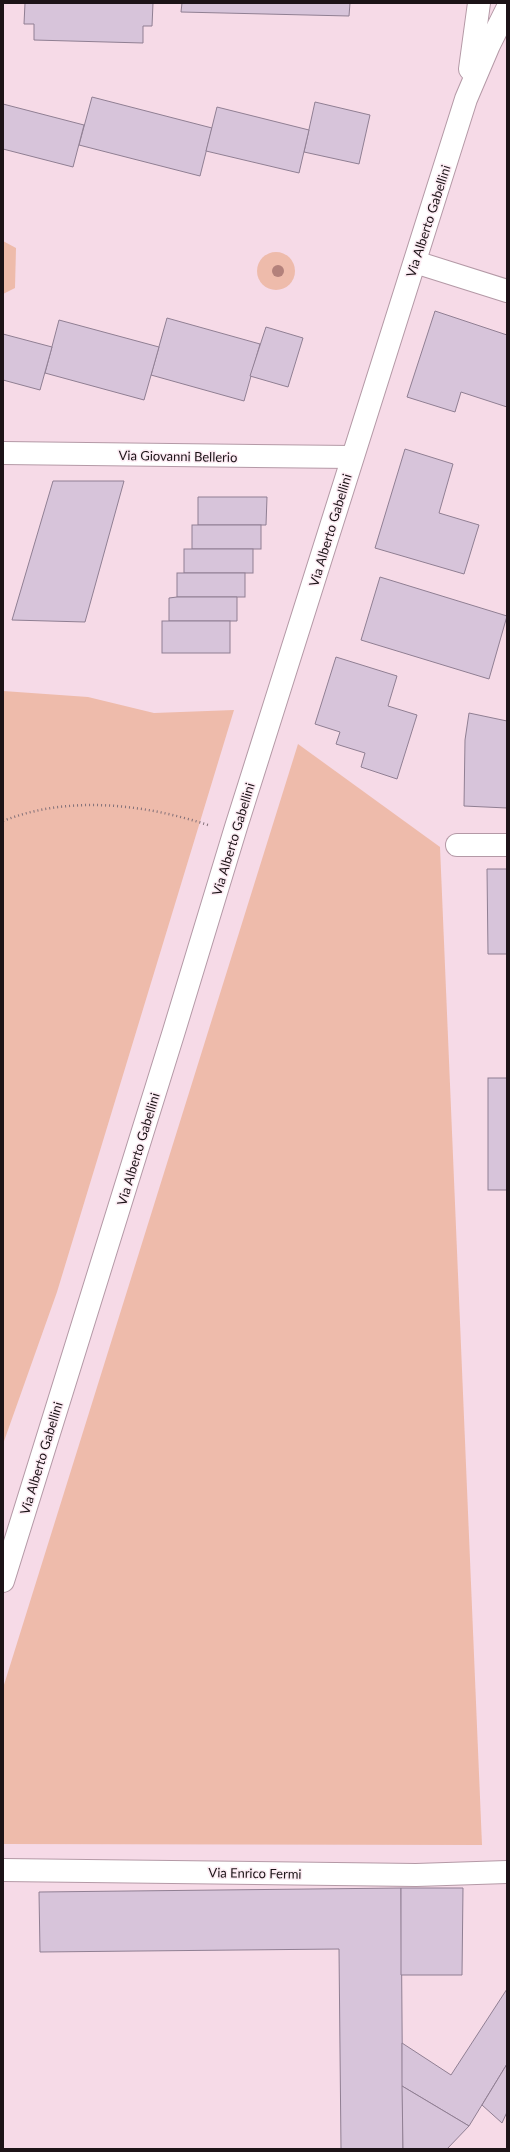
<svg xmlns="http://www.w3.org/2000/svg" width="510" height="2152" font-family="Lato,sans-serif">
  <style>
    .green { fill: #eebbab }
    .building { fill: #d7c4da; stroke: #907f93 }
    .lines { fill: none; stroke-linecap: round; stroke-linejoin: round }
    .street-casing { stroke: #b499a6; stroke-width: 24 }
    .path { stroke: #827078; stroke-width: 2.5; stroke-dasharray: 1 3; stroke-linecap: butt }
    .street { stroke: #fff; stroke-width: 22 }
    .tree { fill: #b3817b }
    .labels { text-anchor: middle; stroke-width: 3; stroke-linejoin: round; paint-order: stroke }
    .street-label { font-size: 13px; fill: #1c1317; stroke: #fcebf3 }
  </style>
  <rect width="100%" height="100%" fill="#f6dae7"/>
  <!-- green -->
  <g class="green">
    <polygon points="3,241 16,248 15,288 3,294"/>
    <circle cx="276" cy="271" r="19"/>
    <polygon points="3,691 88,697 154,713 234,710 57,1292 3,1444"/>
    <polygon points="298,744 440,847 482,1845 3,1844 3,1688"/>
  </g>
  <!-- building -->
  <g class="building">
    <polygon points="25,3 153,3 152,26 143,26 143,43 34,40 34,24 24,24"/>
    <polygon points="182,3 350,3 349,16 181,12"/>
    <polygon points="92,97 212,128 200,176 79,145"/>
    <polygon points="315,102 370,115 359,164 304,152"/>
    <polygon points="3,104 84,125 73,167 3,149"/>
    <polygon points="217,107 309,130 299,173 206,151"/>
    <polygon points="435,311 507,335 507,407 461,392 455,412 407,397"/>
    <polygon points="167,318 260,344 244,401 151,375"/>
    <polygon points="59,320 159,347 144,400 45,373"/>
    <polygon points="266,327 303,338 288,387 250,376"/>
    <polygon points="3,334 52,347 40,390 3,380"/>
    <polygon points="405,449 453,464 439,513 479,525 464,574 375,548"/>
    <polygon points="53,481 124,481 85,622 12,620"/>
    <polygon points="198,497 267,497 266,525 198,525"/>
    <rect x="192" y="525" width="69" height="24"/>
    <rect x="184" y="549" width="69" height="24"/>
    <rect x="177" y="573" width="68" height="24"/>
    <polygon points="380,577 507,616 489,679 361,640"/>
    <polygon points="177,597 237,597 237,621 169,621 169,598"/>
    <rect x="162" y="621" width="68" height="32"/>
    <polygon points="336,657 397,676 388,706 417,715 397,779 361,767 365,753 336,744 340,732 315,724"/>
    <polygon points="469,713 507,721 507,808 464,806 465,740"/>
    <polygon points="487,869 507,869 507,954 488,954"/>
    <rect x="488" y="1078" width="19" height="112"/>
    <polygon points="401,1888 403,2149 341,2149 339,1949 40,1952 39,1892"/>
    <polygon points="401,1888 463,1888 462,1975 401,1975"/>
    <polygon points="507,1989 507,2064 469,2126 402,2086 402,2043 451,2075"/>
    <polygon points="507,2064 507,2112 502,2123 482,2105"/>
    <polygon points="402,2086 469,2126 447,2149 403,2149"/>
  </g>
  <g class="lines">
    <!-- street casing -->
    <g class="street-casing">
      <g id="street">
        <polyline points="470,69 479,3"/>
        <polyline points="415,262 507,291"/>
        <polyline points="3,453 352,457"/>
        <polyline points="457,845 507,845"/>
        <polyline points="3,1581 174,1031 236,827 466,99 489,45 507,9"/>
        <polyline points="3,1870 416,1875 507,1872"/>
      </g>
    </g>
    <!-- path -->
    <path class="path" d="M3,821C68,795 144,804 208,825"/>
    <!-- street -->
    <use href="#street" class="street"/>
  </g>
  <!-- trees -->
  <circle class="tree" cx="278" cy="271" r="6"/>
  <g class="labels">
    <!-- street labels -->
    <g class="street-label">
      <text transform="translate(428 221) rotate(-72)" y="5">Via Alberto Gabellini</text>
      <text transform="translate(178 456) rotate(1)" y="5">Via Giovanni Bellerio</text>
      <text transform="translate(330 530) rotate(-73)" y="5">Via Alberto Gabellini</text>
      <text transform="translate(233 839) rotate(-73)" y="5">Via Alberto Gabellini</text>
      <text transform="translate(138 1149) rotate(-73)" y="5">Via Alberto Gabellini</text>
      <text transform="translate(41 1458) rotate(-73)" y="5">Via Alberto Gabellini</text>
      <text transform="translate(255 1873) rotate(1)" y="5">Via Enrico Fermi</text>
    </g>
  </g>
  <!-- border -->
  <rect width="510" height="2152" fill="none" stroke="#1c1317" stroke-width="8"/>
</svg>
